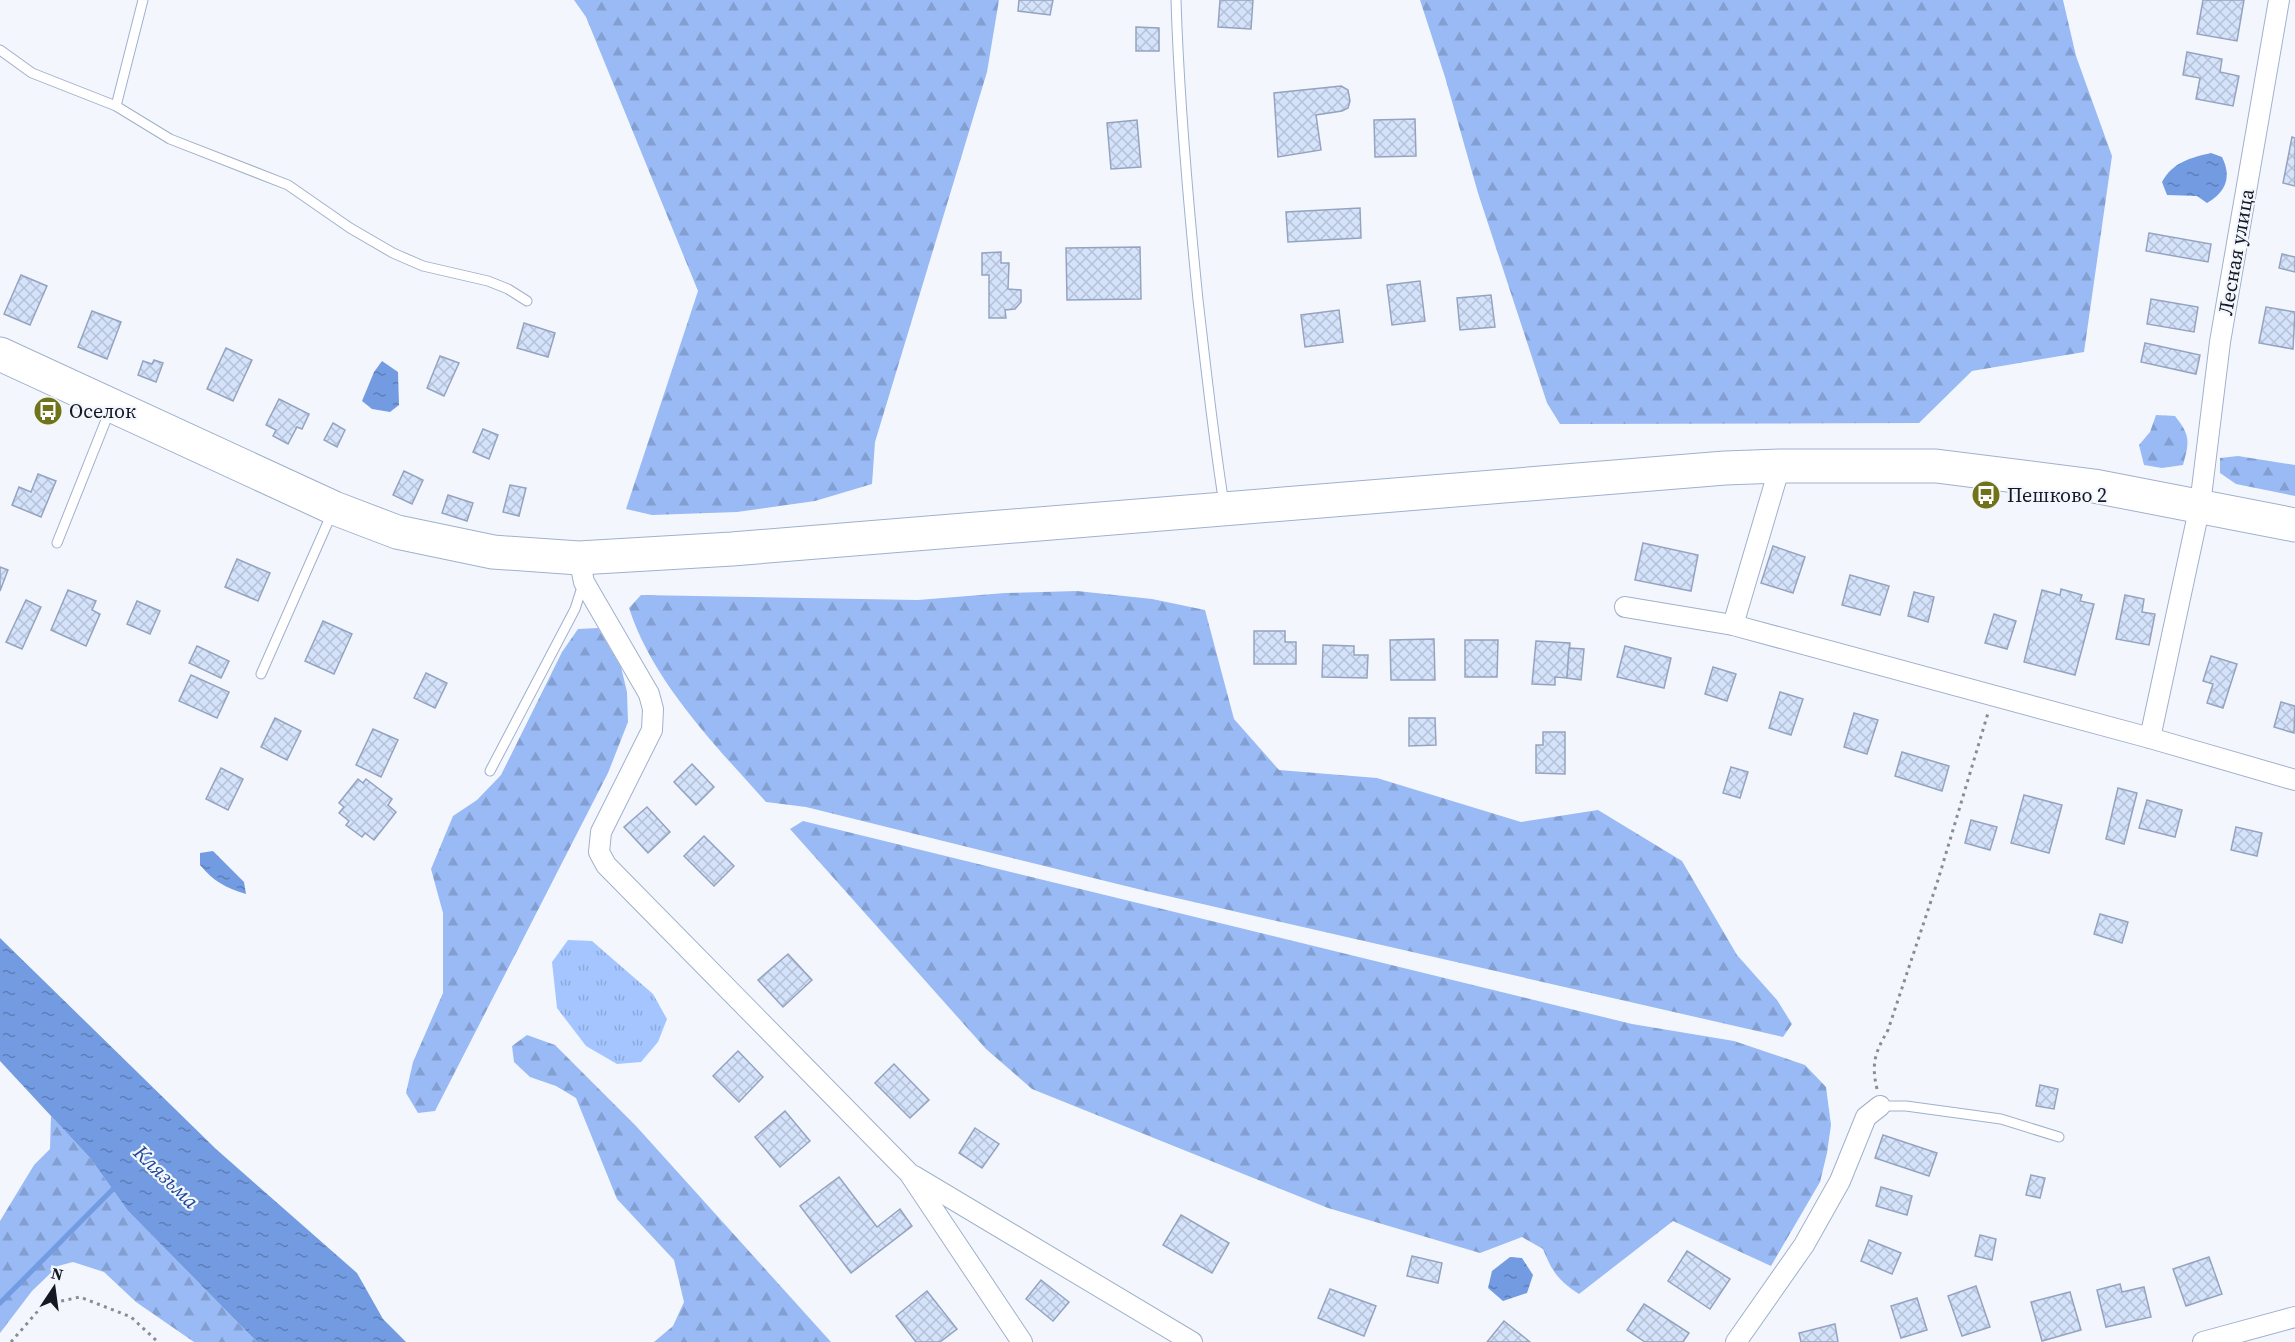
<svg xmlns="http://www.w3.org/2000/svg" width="2295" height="1342" font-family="'Source Serif 4',serif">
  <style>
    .grass { fill: url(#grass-tufts) }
    .forest { fill: url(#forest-firs) }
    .water { fill: url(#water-ripples) }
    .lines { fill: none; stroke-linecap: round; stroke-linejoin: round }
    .stream { stroke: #739be2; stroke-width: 5 }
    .building { fill: url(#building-cross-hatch); stroke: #94a4c0; stroke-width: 1.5 }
    .lane-casing { stroke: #a0b0cd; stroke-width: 11 }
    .street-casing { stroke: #a0b0cd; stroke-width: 22 }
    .highway-casing { stroke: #a0b0cd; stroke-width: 35 }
    .path { stroke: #888c95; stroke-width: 3; stroke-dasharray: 3 4.5; stroke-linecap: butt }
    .lane { stroke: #fff; stroke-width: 9 }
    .street { stroke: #fff; stroke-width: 20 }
    .highway { stroke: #fff; stroke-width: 33 }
    .labels { text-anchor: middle; stroke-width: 4.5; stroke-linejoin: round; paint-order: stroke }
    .street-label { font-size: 20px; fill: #141924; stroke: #f3f7fd }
    .poi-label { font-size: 20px; fill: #141924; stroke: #f3f7fd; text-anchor: start }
    .water-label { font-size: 21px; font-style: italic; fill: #1c489b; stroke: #f3f7fd }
  </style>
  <defs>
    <pattern id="grass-tufts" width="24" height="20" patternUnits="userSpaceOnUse" patternTransform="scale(1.5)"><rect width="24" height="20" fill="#a4c5ff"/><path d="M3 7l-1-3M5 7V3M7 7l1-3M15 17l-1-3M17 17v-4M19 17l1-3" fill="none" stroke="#8ca9da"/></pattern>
    <pattern id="forest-firs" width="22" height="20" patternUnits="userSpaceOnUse" patternTransform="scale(1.5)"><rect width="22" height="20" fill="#99baf4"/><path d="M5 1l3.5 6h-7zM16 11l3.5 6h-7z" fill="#839fd1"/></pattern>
    <pattern id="water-ripples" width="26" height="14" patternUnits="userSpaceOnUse" patternTransform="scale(1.5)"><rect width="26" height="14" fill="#739be2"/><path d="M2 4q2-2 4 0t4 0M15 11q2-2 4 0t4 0" fill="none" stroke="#5d7eb7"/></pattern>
    <pattern id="building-cross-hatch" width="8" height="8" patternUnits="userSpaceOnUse" patternTransform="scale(1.5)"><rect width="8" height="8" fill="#d4e2fa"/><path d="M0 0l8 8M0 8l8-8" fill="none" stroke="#b5c1d6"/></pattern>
  </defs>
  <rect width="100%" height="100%" fill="#f3f7fd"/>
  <!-- grass -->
  <polygon class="grass" points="568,940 592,941 653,994 667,1019 658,1042 641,1062 617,1064 586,1046 557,1008 552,962"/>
  <!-- forest -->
  <g class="forest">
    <polygon points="574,0 999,0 987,72 875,442 872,484 815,501 737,512 652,515 626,509 698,291 586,17"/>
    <polygon points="1420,0 2063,0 2076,56 2112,156 2084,352 1972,371 1919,423 1560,424 1547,403 1478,193 1445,77"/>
    <path d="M2156,415L2175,416C2190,435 2190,441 2183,465L2162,468L2144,465L2139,445L2150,432Z"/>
    <polygon points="2238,456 2295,465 2295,496 2236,484 2220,473 2220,458"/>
    <path d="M1077,591L1152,599L1205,610L1234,719L1279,770L1377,778L1521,822L1598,810L1682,861L1737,955L1777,1000L1792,1024L1783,1037L1146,891L806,807L766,802C715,745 653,682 629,608L641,595L918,600L1005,593Z"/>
    <polygon points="598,628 621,667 627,692 628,722 608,773 435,1111 418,1113 406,1093 413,1062 443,993 443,913 431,869 453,816 477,800 501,775 562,652 578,629"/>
    <path d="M803,821L1632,1024L1734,1041L1805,1065L1826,1087L1831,1125L1827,1153L1820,1182L1771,1266L1673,1221L1579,1294C1559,1281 1552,1272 1543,1249L1522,1237L1480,1253L1328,1208L1032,1089L986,1049L790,829Z"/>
    <polygon points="527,1035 555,1045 636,1126 831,1342 654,1342 673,1326 684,1302 674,1260 617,1199 576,1098 556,1086 530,1077 514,1062 512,1046"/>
    <polygon points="51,1116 90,1158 128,1211 257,1342 194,1342 136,1302 104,1272 73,1262 58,1266 32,1291 0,1333 0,1221 34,1165 50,1149"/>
  </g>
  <!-- water -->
  <g class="water">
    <path d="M2211,153L2222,157C2232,177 2226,192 2207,203L2197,196L2167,195L2162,182C2173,162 2190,158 2211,153Z"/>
    <polygon points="382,361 398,372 399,405 390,412 372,409 362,401 374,372"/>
    <path d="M213,851L244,882L246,894C226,888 213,881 200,865V853Z"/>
    <polygon points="0,938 216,1149 357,1273 383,1319 406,1342 257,1342 128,1211 90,1158 0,1061"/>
    <polygon points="1510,1257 1522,1258 1533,1275 1527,1293 1503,1301 1488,1288 1492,1271"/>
  </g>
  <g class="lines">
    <!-- stream -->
    <polyline class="stream" points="0,1303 117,1185"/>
  </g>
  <!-- building -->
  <g class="building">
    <polygon points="1019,0 1053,0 1050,15 1018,11"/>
    <polygon points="1220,0 1253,0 1251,29 1218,27"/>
    <polygon points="2203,0 2244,0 2237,41 2197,34"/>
    <polygon points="1136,27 1159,28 1159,51 1136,51"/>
    <polygon points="2187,52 2222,59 2220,72 2239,76 2233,106 2196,99 2200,78 2183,75"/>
    <polygon points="1341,86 1348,90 1350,101 1348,108 1342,111 1316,115 1321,150 1278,157 1274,93"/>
    <polygon points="1415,119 1416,156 1375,157 1374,120"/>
    <polygon points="1137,120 1141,167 1111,169 1107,123"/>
    <polygon points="2292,137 2295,138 2295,186 2283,183"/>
    <polygon points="1360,208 1361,238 1288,242 1286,212"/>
    <polygon points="2149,233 2211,244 2208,262 2146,251"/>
    <polygon points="1140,247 1141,299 1067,300 1066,248"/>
    <polygon points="1001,252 1001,263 1009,263 1008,289 1021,290 1021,302 1015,309 1005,310 1006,318 989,318 989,275 982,275 982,253"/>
    <polygon points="2282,254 2295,257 2295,272 2279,268"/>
    <polygon points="21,275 47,286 30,325 4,314"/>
    <polygon points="1420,281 1425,321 1392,325 1387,285"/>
    <polygon points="1491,295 1495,327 1460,330 1457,298"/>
    <polygon points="2151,299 2198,307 2194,332 2147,324"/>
    <polygon points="2266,307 2295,312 2293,349 2259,343"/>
    <polygon points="1339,310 1343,342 1305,347 1301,315"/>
    <polygon points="92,311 121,322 107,359 78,347"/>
    <polygon points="524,323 555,333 548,357 517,348"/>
    <polygon points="2145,343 2200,355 2196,374 2141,362"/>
    <polygon points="226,348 252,360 233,401 207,389"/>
    <polygon points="440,356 459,363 444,396 427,388"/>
    <polygon points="154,360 163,363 156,382 138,375 143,361 152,364"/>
    <polygon points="279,399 309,414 302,429 297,427 288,444 273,436 276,430 266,425"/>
    <polygon points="333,423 345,430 337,447 324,440"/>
    <polygon points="483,429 498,435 489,459 473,452"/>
    <polygon points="404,471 423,480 412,504 393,495"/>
    <polygon points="38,474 56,481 41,517 12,505 19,487 31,492"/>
    <polygon points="510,485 526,488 519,516 503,512"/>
    <polygon points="448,495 473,503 467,521 442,513"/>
    <polygon points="1643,543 1698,555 1691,591 1635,580"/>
    <polygon points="1773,546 1805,557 1793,593 1761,583"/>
    <polygon points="237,559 270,573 258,601 225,587"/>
    <polygon points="0,567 8,570 0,591"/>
    <polygon points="1850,575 1889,586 1880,615 1842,605"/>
    <polygon points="2061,589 2082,595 2080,601 2094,604 2075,675 2024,662 2042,590 2060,595"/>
    <polygon points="68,590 96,601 92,610 100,614 86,646 51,630"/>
    <polygon points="1914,592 1934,597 1928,622 1908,616"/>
    <polygon points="2125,595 2144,599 2142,612 2155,614 2149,645 2116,639"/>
    <polygon points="26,600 41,607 22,649 6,642"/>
    <polygon points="137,601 160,611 150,634 127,624"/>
    <polygon points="1994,614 2016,621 2007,649 1985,643"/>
    <polygon points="323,621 352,634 334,674 305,661"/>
    <polygon points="1254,631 1285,631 1285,642 1296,642 1296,664 1254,664"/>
    <polygon points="1434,639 1435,680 1391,680 1390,640"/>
    <polygon points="1465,640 1498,640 1497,677 1465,677"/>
    <polygon points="1536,641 1570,643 1567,678 1555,677 1555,685 1532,684"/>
    <polygon points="1323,645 1354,646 1354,655 1368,655 1367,678 1322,677"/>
    <polygon points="197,646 229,661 221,678 189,663"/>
    <polygon points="1625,646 1671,658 1664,688 1617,677"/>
    <polygon points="1569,648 1584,649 1581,680 1567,678"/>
    <polygon points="2211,656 2237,664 2223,708 2207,703 2213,684 2203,681"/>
    <polygon points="1713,667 1736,674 1727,701 1705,694"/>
    <polygon points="426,673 447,683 435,708 414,698"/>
    <polygon points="191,675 229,692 217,718 179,701"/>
    <polygon points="1780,692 1803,699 1791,735 1769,728"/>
    <polygon points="2281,702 2295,706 2294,733 2274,727"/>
    <polygon points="1854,713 1878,720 1867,754 1844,747"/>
    <polygon points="275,718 301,731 287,760 261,747"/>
    <polygon points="1409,718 1435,718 1436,745 1409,746"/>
    <polygon points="373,729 398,740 381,777 356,765"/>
    <polygon points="1543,732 1565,732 1565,774 1536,773 1536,745 1543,745"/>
    <polygon points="1902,752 1949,766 1942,791 1895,776"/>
    <polygon points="692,764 714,787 696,805 674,782"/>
    <polygon points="1731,767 1748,772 1740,798 1723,793"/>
    <polygon points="221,768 243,779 228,810 206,799"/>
    <polygon points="358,779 363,783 366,779 392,799 388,805 396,812 374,840 365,833 362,837 346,825 349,821 339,813 344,807 339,803"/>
    <polygon points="2118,788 2137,793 2124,844 2106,839"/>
    <polygon points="2024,795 2062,805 2049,853 2011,843"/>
    <polygon points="2147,800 2182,810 2175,837 2139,828"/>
    <polygon points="647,807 670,832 648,853 624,827"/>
    <polygon points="1971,820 1997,827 1990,850 1965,843"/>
    <polygon points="2236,827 2262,833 2257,856 2231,850"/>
    <polygon points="704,836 734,866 714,886 684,856"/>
    <polygon points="2100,914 2128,922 2122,943 2094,934"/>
    <polygon points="788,954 812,980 783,1007 758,980"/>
    <polygon points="738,1051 763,1077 739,1102 713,1076"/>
    <polygon points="894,1064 929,1100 910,1118 875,1083"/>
    <polygon points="2040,1085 2058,1089 2054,1109 2036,1106"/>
    <polygon points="785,1111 810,1141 780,1167 755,1137"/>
    <polygon points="975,1128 999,1144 982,1168 959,1153"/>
    <polygon points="1883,1135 1937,1153 1929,1176 1875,1158"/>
    <polygon points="2031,1175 2045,1178 2040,1198 2026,1195"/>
    <polygon points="839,1177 877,1227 900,1209 912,1226 851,1273 800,1206"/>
    <polygon points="1881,1187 1912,1196 1907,1215 1876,1206"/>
    <polygon points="1181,1215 1229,1243 1212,1273 1163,1245"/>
    <polygon points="1980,1235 1996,1239 1992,1260 1975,1256"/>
    <polygon points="1869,1240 1901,1253 1892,1274 1861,1261"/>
    <polygon points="1687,1251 1730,1279 1710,1309 1668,1281"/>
    <polygon points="1412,1256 1442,1263 1438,1283 1407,1276"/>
    <polygon points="2209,1257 2222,1294 2186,1306 2173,1269"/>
    <polygon points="1041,1280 1069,1302 1053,1321 1026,1299"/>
    <polygon points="2120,1284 2122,1292 2144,1287 2151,1317 2106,1327 2097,1290"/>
    <polygon points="1976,1286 1990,1327 1962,1336 1948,1296"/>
    <polygon points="1330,1289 1376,1306 1364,1336 1318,1318"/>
    <polygon points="927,1291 957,1329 940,1342 916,1342 896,1316"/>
    <polygon points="2070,1292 2081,1330 2042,1341 2031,1302"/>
    <polygon points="1917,1298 1927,1330 1901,1338 1891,1306"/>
    <polygon points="1644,1304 1689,1333 1683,1342 1645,1342 1627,1330"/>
    <polygon points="1504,1321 1530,1342 1487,1342"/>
    <polygon points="1835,1324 1838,1342 1801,1342 1799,1333"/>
  </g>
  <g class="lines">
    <!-- lane casing -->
    <g class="lane-casing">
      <g id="lane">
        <path d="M1176,0C1179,101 1188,200 1198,300C1206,368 1213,436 1224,504"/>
        <polyline points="0,50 32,73 116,106 170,139 288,185 350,228 393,253 423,266 488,281 508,289 527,301"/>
        <polyline points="116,106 143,0"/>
        <polyline points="57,543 110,410"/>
        <polyline points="261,674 332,513"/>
        <polyline points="490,771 575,609 583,584"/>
        <polyline points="1880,1106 1906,1106 2001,1119 2059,1137"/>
      </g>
    </g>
    <!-- street casing -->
    <g class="street-casing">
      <g id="street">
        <polyline points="579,558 584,582 649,694 653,709 652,730 601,832 599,852 606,865 909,1173 1022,1342"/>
        <polyline points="1625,607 1733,625 2150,738 2295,780"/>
        <polyline points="1733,625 1780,466"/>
        <polyline points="2150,738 2200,505 2220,342 2279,0"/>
        <polyline points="914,1176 1192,1342"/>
        <polyline points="1736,1342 1804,1245 1840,1181 1866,1117 1880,1106"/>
        <polyline points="2203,1342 2295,1317"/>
      </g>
    </g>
    <!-- highway casing -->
    <g class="highway-casing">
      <polyline id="highway" points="0,354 334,508 397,532 493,552 579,558 732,549 1725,468 1780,466 1936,466 2094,486 2295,525"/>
    </g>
    <!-- path -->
    <g class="path">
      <path d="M1877,1089C1871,1063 1875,1053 1888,1030L1938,880L1988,713"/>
      <polyline points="11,1342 43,1305 80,1297 131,1317 158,1342"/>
    </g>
    <!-- lane -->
    <use href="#lane" class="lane"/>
    <!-- street -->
    <use href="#street" class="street"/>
    <!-- highway -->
    <use href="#highway" class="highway"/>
  </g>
  <!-- icons -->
  <defs>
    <g id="bus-disc" transform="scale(1.5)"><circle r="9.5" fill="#707319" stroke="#f3f7fd"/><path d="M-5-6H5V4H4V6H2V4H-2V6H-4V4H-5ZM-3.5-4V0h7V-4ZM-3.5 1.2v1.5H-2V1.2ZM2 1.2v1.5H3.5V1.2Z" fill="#fff"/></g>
  </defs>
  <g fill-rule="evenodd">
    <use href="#bus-disc" x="48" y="411"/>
    <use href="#bus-disc" x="1986" y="495"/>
  </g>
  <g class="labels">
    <!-- street labels -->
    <g class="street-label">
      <text transform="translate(2236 252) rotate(-80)" y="7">Лесная улица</text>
    </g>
    <!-- poi labels -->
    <g class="poi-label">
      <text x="69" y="418">Оселок</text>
      <text x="2007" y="502">Пешково 2</text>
    </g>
    <!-- water labels -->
    <g class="water-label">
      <text transform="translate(166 1177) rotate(44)" y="7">Клязьма</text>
    </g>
  </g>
  <!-- north arrow -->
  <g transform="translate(54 1288) rotate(13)" stroke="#f3f7fd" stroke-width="4.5" paint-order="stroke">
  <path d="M0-4.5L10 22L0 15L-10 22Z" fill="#141924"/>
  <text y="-9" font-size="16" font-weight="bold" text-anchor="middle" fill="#141924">N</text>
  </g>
</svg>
